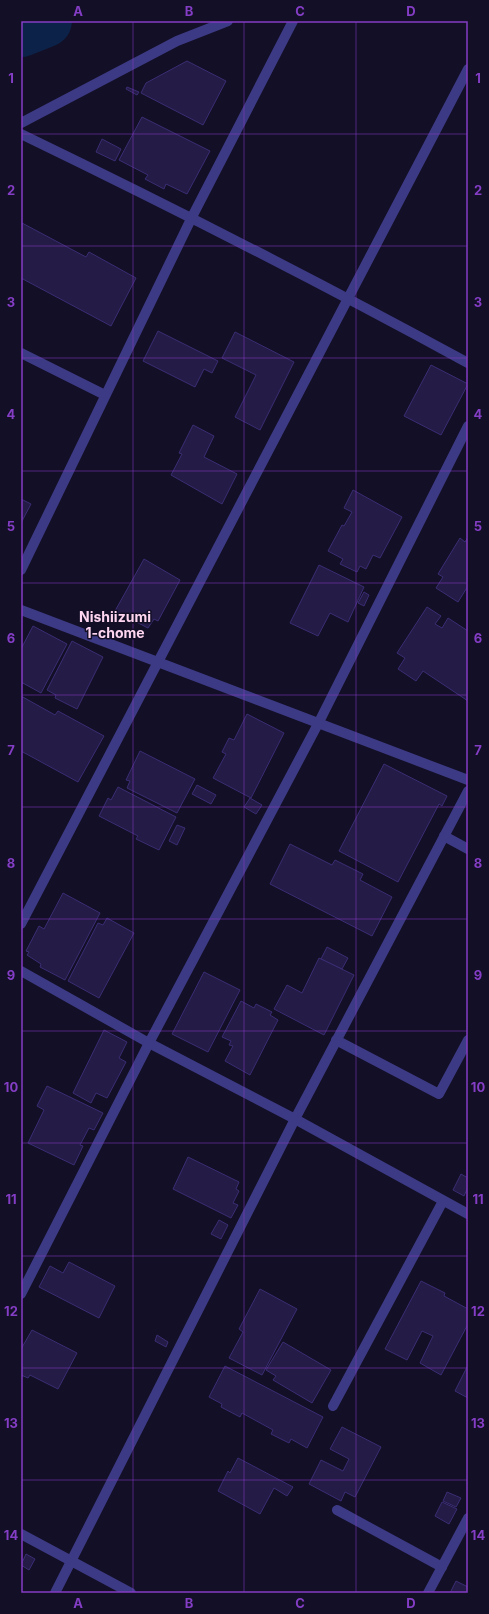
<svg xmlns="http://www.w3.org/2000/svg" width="489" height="1614" font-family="Inter,sans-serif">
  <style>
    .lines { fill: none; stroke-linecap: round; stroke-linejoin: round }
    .river { stroke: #0c2248; stroke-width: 52 }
    .building { fill: #241b47; stroke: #3b2d73 }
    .service { stroke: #3d3a85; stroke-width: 10 }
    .pedestrian { stroke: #3d3a85; stroke-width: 10 }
    .minor { stroke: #3d3a85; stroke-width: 10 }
    .grid { fill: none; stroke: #843dc5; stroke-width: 1; stroke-opacity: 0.55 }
    .labels { text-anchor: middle; stroke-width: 3; stroke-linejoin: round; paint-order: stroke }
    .neighbourhood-label { font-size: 14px; font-weight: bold; fill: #ffd6f0; stroke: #130f26 }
    .neatline { fill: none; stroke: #843dc5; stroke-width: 1.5 }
    .grid-label { font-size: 13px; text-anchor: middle; font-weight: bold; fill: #843dc5 }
  </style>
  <rect width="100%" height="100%" fill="#130f26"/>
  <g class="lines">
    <!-- river -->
    <polyline class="river" points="21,31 46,21"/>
  </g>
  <!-- building -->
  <g class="building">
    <polygon points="187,61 226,81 203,125 141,93 146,83"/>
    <polygon points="127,87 139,92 137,95 126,89"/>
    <polygon points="142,117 210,151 187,194 166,184 164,189 145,179 148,175 119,160"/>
    <polygon points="102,139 121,149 115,161 96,152"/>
    <polygon points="22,223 86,257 89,252 136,278 111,326 21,278"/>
    <polygon points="158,331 218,361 212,373 204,369 195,387 143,361"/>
    <polygon points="235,332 294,362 260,430 235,417 256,375 222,358"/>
    <polygon points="431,365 468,384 441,435 404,416"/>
    <polygon points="193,425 214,436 204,457 237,474 222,504 171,475 182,454 179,453"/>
    <polygon points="353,490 402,517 380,558 373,555 366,569 360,566 357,572 340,564 343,559 328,551 342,525 344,526 352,512 344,508"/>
    <polygon points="21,499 31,504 21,523"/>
    <polygon points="468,537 468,586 458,602 436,588 443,577 438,574 460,538 465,542"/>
    <polygon points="144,559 180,580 158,621 154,619 148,628 115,611"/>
    <polygon points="319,565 364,587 348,622 330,613 318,636 290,623"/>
    <polygon points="364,592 369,595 364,606 358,603"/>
    <polygon points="427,607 441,616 435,624 442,628 448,618 468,631 468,701 423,671 416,681 398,669 405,658 397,653"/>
    <polygon points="33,626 67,644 41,693 21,682 21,649"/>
    <polygon points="72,641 103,657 77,709 55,698 56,695 47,690"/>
    <polygon points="21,696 55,715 58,711 104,736 78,782 21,751"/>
    <polygon points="247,714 284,733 251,798 213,778 226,754 222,752 229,738 234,740"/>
    <polygon points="140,751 195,779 177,813 127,788 130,781 126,780"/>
    <polygon points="384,764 447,796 442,806 439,804 398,882 339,851"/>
    <polygon points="197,785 216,795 211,804 192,794"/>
    <polygon points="118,787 176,817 159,850 136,839 138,836 99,816 108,798 111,800"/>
    <polygon points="250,798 262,805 256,814 244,807"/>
    <polygon points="177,825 185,828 177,845 169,841"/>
    <polygon points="290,844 332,865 335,860 363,874 360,880 392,897 372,936 270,884"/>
    <polygon points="63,893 100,913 65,980 40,967 41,964 27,955 29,952 26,951 39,926 44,929"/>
    <polygon points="107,918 134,933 99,998 68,981 98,923 103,925"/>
    <polygon points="327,947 348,958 342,969 321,959"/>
    <polygon points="319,958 354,975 324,1035 274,1009 287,985 302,993"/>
    <polygon points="204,972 240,990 208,1052 172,1034"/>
    <polygon points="241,1001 254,1008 256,1004 272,1012 270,1015 278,1020 250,1075 225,1061 233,1046 229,1045 231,1041 222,1037"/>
    <polygon points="104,1030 127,1042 119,1058 126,1062 107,1098 96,1093 91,1103 73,1093"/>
    <polygon points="47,1086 103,1113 94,1130 89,1128 80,1145 83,1146 74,1165 28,1143 44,1110 37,1106"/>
    <polygon points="188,1157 239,1182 236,1189 239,1191 233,1203 238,1205 231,1218 173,1189"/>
    <polygon points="461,1174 468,1178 468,1187 464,1196 453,1190"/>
    <polygon points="219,1220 228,1225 221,1239 211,1234"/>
    <polygon points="69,1262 115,1286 99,1318 39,1287 50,1266 63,1273"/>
    <polygon points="421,1281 445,1293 444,1296 468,1309 468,1324 441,1375 420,1363 433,1336 422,1331 407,1360 385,1349"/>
    <polygon points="260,1289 297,1309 262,1375 229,1358 243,1332 239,1329"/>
    <polygon points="32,1330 77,1353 58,1389 30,1375 28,1378 21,1375 21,1349"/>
    <polygon points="157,1335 168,1342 166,1347 155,1341"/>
    <polygon points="283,1342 331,1370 312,1403 273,1380 276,1376 266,1370"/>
    <polygon points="468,1365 468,1398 455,1391"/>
    <polygon points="225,1366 323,1417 307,1448 291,1439 289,1443 271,1434 273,1430 242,1413 240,1417 221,1407 222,1404 209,1397"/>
    <polygon points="342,1427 381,1447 355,1497 345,1492 341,1501 309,1484 321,1460 343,1471 349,1459 330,1449"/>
    <polygon points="238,1458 293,1487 287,1496 274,1488 260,1514 218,1491 228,1471 230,1473"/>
    <polygon points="447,1492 461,1498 456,1507 443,1501"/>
    <polygon points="442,1502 457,1509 449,1524 435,1516"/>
    <polygon points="26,1554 35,1559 29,1570 21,1565"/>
    <polygon points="456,1581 468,1587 468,1593 450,1593"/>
  </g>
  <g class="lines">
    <!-- service -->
    <polyline class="service" points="21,353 105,395"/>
    <!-- pedestrian -->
    <polyline class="pedestrian" points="21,123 177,41 228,21"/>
    <!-- minor -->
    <g class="minor">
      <path d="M21,134C172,207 321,283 468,363"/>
      <polyline points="21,570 192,217 293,21"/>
      <polyline points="21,610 468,780"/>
      <polyline points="444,836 468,849"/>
      <polyline points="21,924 468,69"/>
      <polyline points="21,971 149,1043 295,1119 468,1214"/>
      <polyline points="336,1040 439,1094 468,1040"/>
      <polyline points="21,1294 149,1043 319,722 468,426"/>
      <polyline points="333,1406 443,1201"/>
      <polyline points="337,1510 442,1567"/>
      <polyline points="21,1534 131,1593"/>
      <polyline points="55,1593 295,1119 468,791"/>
      <polyline points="428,1593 468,1518"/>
    </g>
  </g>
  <!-- grid -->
  <path class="grid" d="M133,21V1593M244,21V1593M356,21V1593M21,134H468M21,246H468M21,358H468M21,471H468M21,583H468M21,695H468M21,807H468M21,919H468M21,1031H468M21,1143H468M21,1256H468M21,1368H468M21,1480H468"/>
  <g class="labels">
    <!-- neighbourhood labels -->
    <g class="neighbourhood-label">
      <text x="115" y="622">Nishiizumi<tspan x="115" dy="16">1-chome</tspan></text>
    </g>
  </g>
  <!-- border -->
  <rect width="489" height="1614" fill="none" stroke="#130f26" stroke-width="44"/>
  <rect x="22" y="22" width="445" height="1570" class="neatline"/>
  <g class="grid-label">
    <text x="78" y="16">A</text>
    <text x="189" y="16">B</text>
    <text x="300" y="16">C</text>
    <text x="411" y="16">D</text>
    <text x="11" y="83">1</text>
    <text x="478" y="83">1</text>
    <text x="11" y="195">2</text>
    <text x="478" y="195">2</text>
    <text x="11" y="307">3</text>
    <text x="478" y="307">3</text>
    <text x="11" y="419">4</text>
    <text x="478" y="419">4</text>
    <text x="11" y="531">5</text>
    <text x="478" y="531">5</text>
    <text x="11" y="643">6</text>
    <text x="478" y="643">6</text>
    <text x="11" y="755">7</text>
    <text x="478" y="755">7</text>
    <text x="11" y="868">8</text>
    <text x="478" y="868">8</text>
    <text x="11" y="980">9</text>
    <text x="478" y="980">9</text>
    <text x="11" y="1092">10</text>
    <text x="478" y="1092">10</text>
    <text x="11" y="1204">11</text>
    <text x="478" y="1204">11</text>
    <text x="11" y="1316">12</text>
    <text x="478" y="1316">12</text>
    <text x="11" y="1428">13</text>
    <text x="478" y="1428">13</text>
    <text x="11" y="1540">14</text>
    <text x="478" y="1540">14</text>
    <text x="78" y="1608">A</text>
    <text x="189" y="1608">B</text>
    <text x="300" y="1608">C</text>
    <text x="411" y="1608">D</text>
  </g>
</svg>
